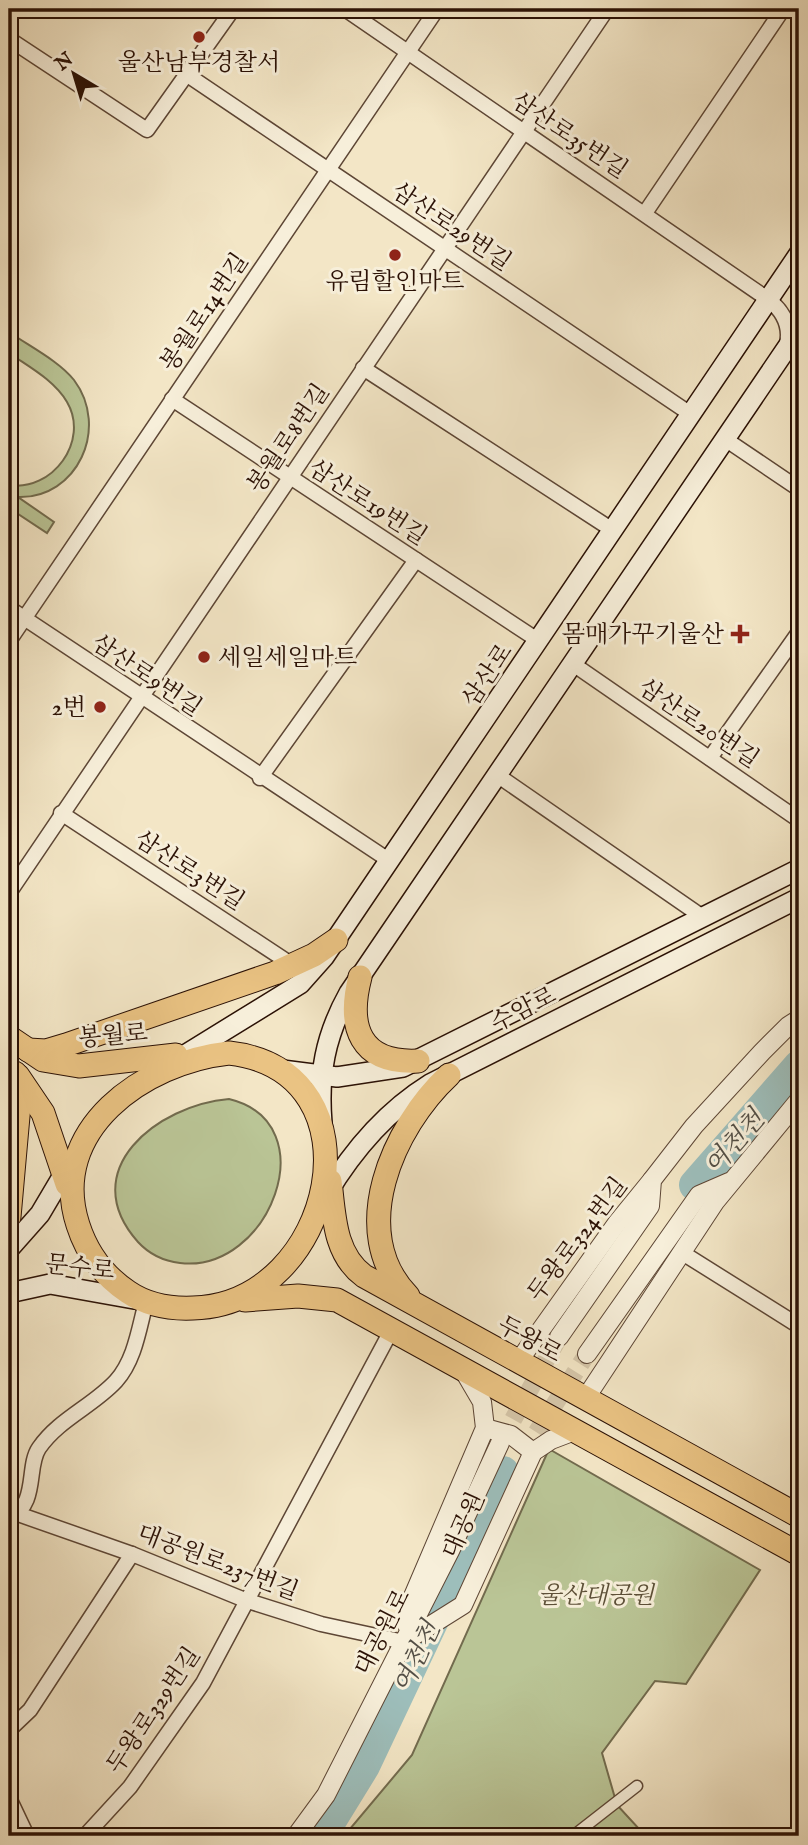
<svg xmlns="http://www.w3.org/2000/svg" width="808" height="1845" font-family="'IM FELL English','Noto Serif KR',serif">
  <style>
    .green { fill: #bac596; stroke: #726b4e; stroke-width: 2 }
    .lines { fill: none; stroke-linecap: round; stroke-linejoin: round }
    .river { stroke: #9dbebb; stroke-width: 32 }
    .tertiary-tunnel { stroke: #d5c6a9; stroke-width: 18; stroke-dasharray: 18 9; stroke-linecap: butt }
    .pedestrian-casing { stroke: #5d4635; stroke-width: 13 }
    .minor-casing { stroke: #5d4635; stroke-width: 17 }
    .tertiary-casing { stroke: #5d4635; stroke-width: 20 }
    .secondary-casing { stroke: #2b1105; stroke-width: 22 }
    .primary-casing { stroke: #2b1105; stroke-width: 25 }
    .pedestrian { stroke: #f7efda; stroke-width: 10 }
    .minor { stroke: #f7efda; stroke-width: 14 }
    .tertiary { stroke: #f7efda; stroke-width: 18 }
    .secondary { stroke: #f7efda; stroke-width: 19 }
    .primary { stroke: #eac383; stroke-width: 23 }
    .poi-dot { fill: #8f2418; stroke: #f7efda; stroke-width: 2.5 }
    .labels { text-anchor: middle; stroke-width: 6; stroke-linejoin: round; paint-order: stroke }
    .poi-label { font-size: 24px; fill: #2b1105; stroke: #f7efda }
    .street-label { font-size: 24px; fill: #2b1105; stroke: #f7efda }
    .park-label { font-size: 24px; font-style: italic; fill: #5d5038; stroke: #f7efda }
    .water-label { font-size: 26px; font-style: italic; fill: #534e45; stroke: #f7efda }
  </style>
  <rect width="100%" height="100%" fill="#f3e6c6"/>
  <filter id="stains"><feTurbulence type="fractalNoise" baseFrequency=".00286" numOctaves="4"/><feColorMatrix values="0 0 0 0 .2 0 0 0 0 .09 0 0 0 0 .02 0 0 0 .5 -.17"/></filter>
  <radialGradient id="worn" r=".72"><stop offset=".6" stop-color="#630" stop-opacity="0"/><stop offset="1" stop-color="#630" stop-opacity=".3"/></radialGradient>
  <!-- green -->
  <g class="green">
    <path d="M9,332C29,346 59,361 74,380C110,428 77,499 18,497L54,522L47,533L9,508V485C52,492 90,441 67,402C54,380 29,367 9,353Z"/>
    <path d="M229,1099C328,1123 269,1274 180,1263C163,1261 150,1255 138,1242C74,1170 158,1105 229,1099Z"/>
    <polygon points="549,1449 760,1570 686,1684 655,1681 602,1753 617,1805 641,1831 640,1836 344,1836 412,1755"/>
  </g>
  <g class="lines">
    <!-- river -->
    <g class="river">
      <polyline points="695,1185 799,1066"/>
      <polyline points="321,1836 364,1766 503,1472"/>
    </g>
    <!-- tertiary-tunnel -->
    <g class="tertiary-tunnel">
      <polyline points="500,1443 559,1337"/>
      <polyline points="522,1455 587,1354"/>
    </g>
    <!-- pedestrian casing -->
    <g class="pedestrian-casing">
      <polyline id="pedestrian" points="573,1836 637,1786"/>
    </g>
    <!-- minor casing -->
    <g class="minor-casing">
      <g id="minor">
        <path d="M345,9L769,300C784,312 792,328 786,348"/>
        <polyline points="9,39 147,130 233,9"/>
        <polyline points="186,74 692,415"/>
        <polyline points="645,213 783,9"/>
        <polyline points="363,368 614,531"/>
        <polyline points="172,399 539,641"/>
        <polyline points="725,439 799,489"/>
        <polyline points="9,608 390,861"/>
        <polyline points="9,641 437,9"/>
        <polyline points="573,664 799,820"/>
        <polyline points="710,758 799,632"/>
        <polyline points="497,775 704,918"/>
        <polyline points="260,778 416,560"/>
        <polyline points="61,813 294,966"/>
        <polyline points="9,893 607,9"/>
        <polyline points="681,1252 799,1326"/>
        <polyline points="18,1514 132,1554 245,1600 321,1624 404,1642"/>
        <path d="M9,1519C39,1503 26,1467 39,1448C59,1419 93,1406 116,1381C135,1360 139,1328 146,1302"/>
        <polyline points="9,1730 30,1710 132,1554"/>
        <polyline points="9,1798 27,1836"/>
        <polyline points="85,1836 130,1787 203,1683 391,1331"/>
      </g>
    </g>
    <!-- tertiary casing -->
    <g class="tertiary-casing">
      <g id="tertiary">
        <polyline points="559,1337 650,1206 652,1180 694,1126 762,1052 788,1026 799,1019"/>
        <polyline points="587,1354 699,1195 729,1182"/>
        <polyline points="518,1362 617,1223 652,1180"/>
        <polyline points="585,1399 715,1202 799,1100"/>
        <polyline points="485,1428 511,1435 533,1452"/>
        <polyline points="407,1625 411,1601 485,1428 482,1402 465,1373"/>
        <polyline points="404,1642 463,1605 533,1452 551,1440 572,1432"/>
        <polyline points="296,1836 326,1795 450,1551 500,1443"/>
      </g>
    </g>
    <!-- secondary casing -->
    <g class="secondary-casing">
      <g id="secondary">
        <polyline points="175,1061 300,984 324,957 799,254"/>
        <polyline points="282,1070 337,1077 403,1067 799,869"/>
        <path d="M322,1123C318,1075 325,1036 349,993L799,330"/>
        <path d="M326,1195C353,1150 385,1112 430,1084L799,898"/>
        <polyline points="9,1249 40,1214 69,1165"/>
        <polyline points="9,1293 50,1284 134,1299"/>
      </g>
    </g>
    <!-- primary casing -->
    <g class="primary-casing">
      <g id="primary">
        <path d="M360,977C347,1027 360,1064 418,1061"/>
        <polyline points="9,1037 43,1060 79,1066 176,1055"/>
        <polyline points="28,1050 46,1051 66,1045 275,973 314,955 336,940"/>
        <path d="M229,1053C386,1071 335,1304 193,1308C170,1309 147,1305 128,1292C104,1276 87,1253 78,1225C47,1130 144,1062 229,1053Z"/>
        <polyline points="18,1076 43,1113 67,1184"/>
        <path d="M330,1181C334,1215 334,1254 364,1276L799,1516"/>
        <polyline points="9,1217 19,1105 15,1073"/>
        <path d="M408,1296C346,1232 393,1127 449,1075"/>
        <polyline points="245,1300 298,1296 337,1300 799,1554"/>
      </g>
    </g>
    <!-- pedestrian -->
    <use href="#pedestrian" class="pedestrian"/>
    <!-- minor -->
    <use href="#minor" class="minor"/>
    <!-- tertiary -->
    <use href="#tertiary" class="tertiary"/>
    <!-- secondary -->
    <use href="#secondary" class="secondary"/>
    <!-- primary -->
    <use href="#primary" class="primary"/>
  </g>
  <!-- markers -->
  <g class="poi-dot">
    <circle cx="199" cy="37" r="7"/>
    <circle cx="395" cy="255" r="7"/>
    <path d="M736.5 623.5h7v7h7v7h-7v7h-7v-7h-7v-7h7z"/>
    <circle cx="204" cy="657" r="7"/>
    <circle cx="100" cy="707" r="7"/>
  </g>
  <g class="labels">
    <!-- poi labels -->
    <g class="poi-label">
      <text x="199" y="70">울산남부경찰서</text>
      <text x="395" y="289">유림할인마트</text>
      <text x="724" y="642" text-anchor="end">몸매가꾸기울산</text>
      <text x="218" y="665" text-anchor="start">세일세일마트</text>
      <text x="86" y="715" text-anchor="end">2번</text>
    </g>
    <!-- street labels -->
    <g class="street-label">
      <text transform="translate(570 135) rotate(34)" y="8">삼산로35번길</text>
      <text transform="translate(452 226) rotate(34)" y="8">삼산로29번길</text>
      <text transform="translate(204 312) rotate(-56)" y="8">봉월로14번길</text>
      <text transform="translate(288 438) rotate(-56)" y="8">봉월로8번길</text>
      <text transform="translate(368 502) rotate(33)" y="8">삼산로19번길</text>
      <text transform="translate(147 675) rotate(34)" y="8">삼산로9번길</text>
      <text transform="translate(487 675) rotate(-56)" y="8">삼산로</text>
      <text transform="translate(699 723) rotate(34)" y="8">삼산로20번길</text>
      <text transform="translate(190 870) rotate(33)" y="8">삼산로3번길</text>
      <text transform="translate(523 1009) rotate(-27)" y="8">수암로</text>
      <text transform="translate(113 1035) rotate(-5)" y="8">봉월로</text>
      <text transform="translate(577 1239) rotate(-53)" y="8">두왕로324번길</text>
      <text transform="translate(80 1267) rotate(6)" y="8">문수로</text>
      <text transform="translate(530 1339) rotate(29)" y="8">두왕로</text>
      <text transform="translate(463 1525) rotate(-66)" y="8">대공원</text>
      <text transform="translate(218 1562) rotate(21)" y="8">대공원로237번길</text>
      <text transform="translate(382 1632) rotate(-63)" y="8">대공원로</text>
      <text transform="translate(153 1710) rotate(-56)" y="8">두왕로329번길</text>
    </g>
    <!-- park labels -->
    <g class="park-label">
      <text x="596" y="1603">울산대공원</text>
    </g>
    <!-- water labels -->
    <g class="water-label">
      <text transform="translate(734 1142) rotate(-49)" y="9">여천천</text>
      <text transform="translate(416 1657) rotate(-65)" y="9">여천천</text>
    </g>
  </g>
  <!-- margin -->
  <rect width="808" height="1845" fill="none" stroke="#f3e6c6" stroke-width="35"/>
  <rect x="10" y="10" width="787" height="1824" fill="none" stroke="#2b1105" stroke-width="3.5"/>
  <rect x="18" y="18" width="773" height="1810" fill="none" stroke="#2b1105" stroke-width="2"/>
  <!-- north arrow -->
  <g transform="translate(74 74) rotate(322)" stroke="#f7efda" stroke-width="5" paint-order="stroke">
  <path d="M0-5L12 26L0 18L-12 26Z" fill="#2b1105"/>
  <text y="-10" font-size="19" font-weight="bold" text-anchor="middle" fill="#2b1105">N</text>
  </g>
  <rect width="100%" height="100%" filter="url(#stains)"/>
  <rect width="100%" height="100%" fill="url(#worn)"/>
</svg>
